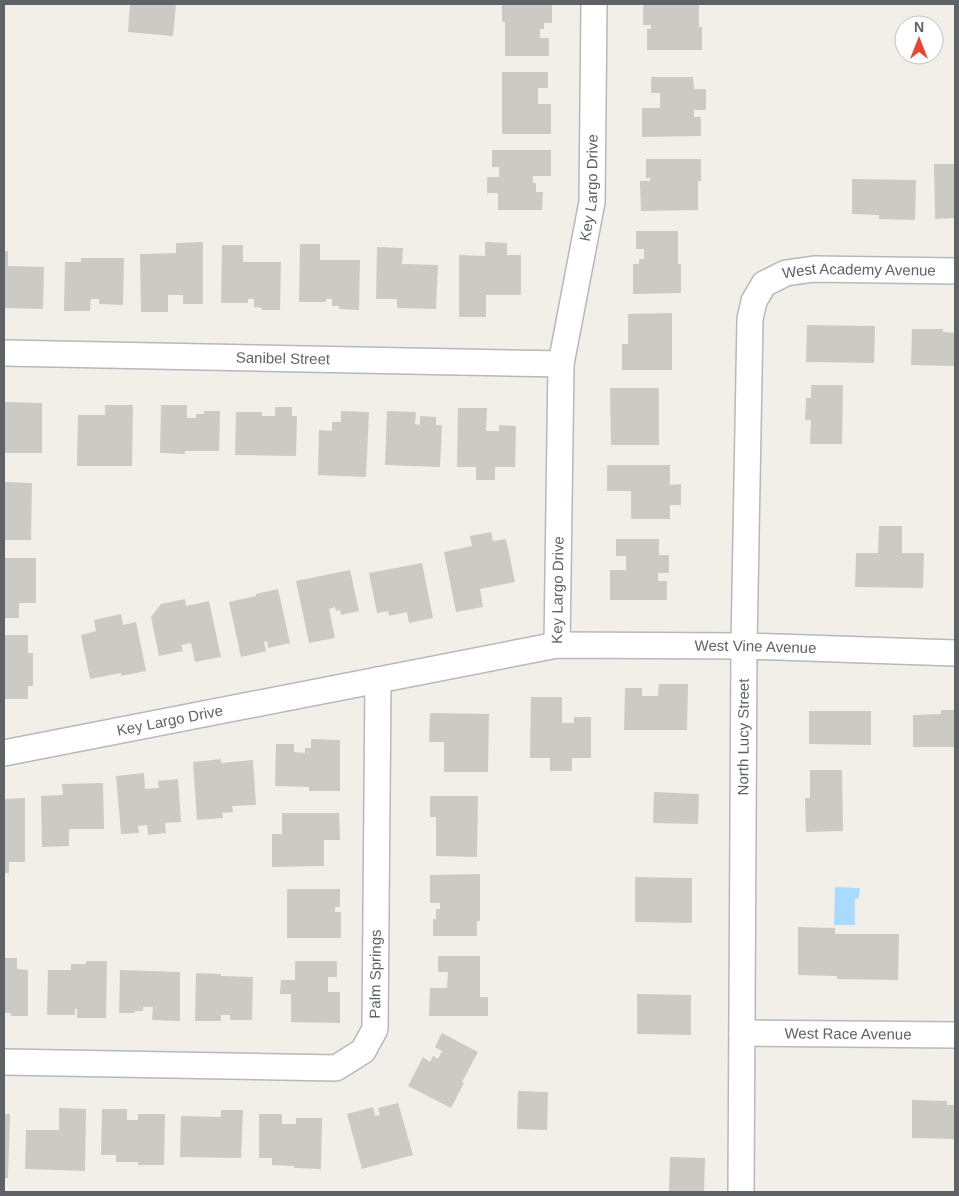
<svg xmlns="http://www.w3.org/2000/svg" width="959" height="1196" font-family="Arial,sans-serif">
  <style>
    .water { fill: #aadaff }
    .building { fill: #cccac5 }
    .lines { fill: none; stroke-linecap: round; stroke-linejoin: round }
    .minor-casing { stroke: #b5b8bc; stroke-width: 28 }
    .minor { stroke: #fff; stroke-width: 25 }
    .labels { text-anchor: middle; stroke-width: 5; stroke-linejoin: round; paint-order: stroke }
    .street-label { font-size: 15px; fill: #5f6368; stroke: #fff }
  </style>
  <rect width="100%" height="100%" fill="#f1efe8"/>
  <!-- water -->
  <polygon class="water" points="835,887 860,888 859,898 855,899 855,925 834,925"/>
  <!-- building -->
  <g class="building">
    <polygon points="130,4 176,4 173,36 128,32"/>
    <polygon points="502,4 552,4 552,23 544,23 544,29 540,29 540,38 549,38 549,56 505,56 505,22 502,22"/>
    <polygon points="643,4 699,4 699,27 702,27 702,50 647,50 647,29 651,29 651,25 643,25"/>
    <polygon points="502,72 548,72 548,88 538,88 538,104 551,104 551,134 502,134"/>
    <polygon points="651,77 693,77 694,89 706,89 706,110 694,110 694,117 701,117 701,136 642,137 642,108 660,108 660,93 651,93"/>
    <polygon points="492,150 551,150 551,176 533,176 533,183 536,183 536,192 543,192 542,210 498,210 498,193 487,193 487,177 499,177 499,167 492,167"/>
    <polygon points="646,159 701,159 701,181 698,181 698,210 641,211 640,181 650,181 650,178 646,178"/>
    <polygon points="934,164 955,164 955,218 935,219"/>
    <polygon points="852,179 916,180 915,220 879,219 879,215 852,214"/>
    <polygon points="636,231 678,231 678,264 681,264 681,293 633,294 633,264 639,264 639,259 644,259 644,249 636,249"/>
    <polygon points="203,242 203,304 183,304 183,295 168,295 168,312 141,312 140,254 176,253 176,243"/>
    <polygon points="485,242 507,243 507,255 521,255 521,295 486,295 486,317 459,317 459,255 485,256"/>
    <polygon points="300,244 320,244 320,260 360,260 359,310 339,309 339,306 332,306 332,299 326,299 326,302 299,302"/>
    <polygon points="222,245 243,245 243,262 281,262 280,310 262,310 262,308 254,307 254,299 248,299 248,303 221,303"/>
    <polygon points="377,247 403,248 402,264 438,265 436,309 397,308 397,299 376,299"/>
    <polygon points="4,251 8,251 8,266 44,267 43,309 4,308"/>
    <polygon points="81,258 124,258 123,305 99,304 99,299 91,299 90,311 64,311 65,262 81,262"/>
    <polygon points="672,313 672,370 622,370 622,344 628,344 628,314"/>
    <polygon points="807,325 875,326 874,363 806,362"/>
    <polygon points="912,329 943,329 943,332 955,333 955,366 911,365"/>
    <polygon points="811,385 843,385 842,444 810,444 811,420 805,420 806,398 811,398"/>
    <polygon points="610,388 659,388 659,445 611,445"/>
    <polygon points="5,402 42,403 42,453 4,453 4,411 5,411"/>
    <polygon points="105,405 133,405 132,466 77,466 78,415 105,415"/>
    <polygon points="161,405 187,405 187,418 196,418 196,414 204,414 204,411 220,411 219,451 185,451 185,454 160,453"/>
    <polygon points="275,407 292,407 292,416 297,416 296,456 235,455 236,412 262,412 262,416 275,416"/>
    <polygon points="458,408 487,408 486,431 499,431 499,425 516,426 515,467 495,467 495,480 476,480 476,467 457,467"/>
    <polygon points="341,411 369,412 366,477 318,475 319,430 332,431 332,422 341,422"/>
    <polygon points="387,411 416,412 415,424 420,425 420,416 436,417 436,425 442,425 440,467 385,465"/>
    <polygon points="607,465 670,465 670,485 681,484 681,505 670,505 670,519 631,519 631,491 607,491"/>
    <polygon points="4,482 32,483 31,540 4,540"/>
    <polygon points="879,526 902,526 902,553 924,553 923,588 855,587 856,553 878,553"/>
    <polygon points="491,532 493,541 506,539 515,582 480,589 483,607 456,612 444,552 472,546 470,536"/>
    <polygon points="616,539 659,539 659,555 669,555 669,573 658,573 658,581 667,581 667,600 610,600 610,570 626,570 626,556 616,556"/>
    <polygon points="4,558 36,558 36,603 19,603 19,618 4,618"/>
    <polygon points="422,563 433,618 409,623 407,612 389,616 388,611 377,613 369,573"/>
    <polygon points="350,570 359,611 341,615 340,610 336,611 335,607 329,609 335,638 309,643 296,581"/>
    <polygon points="278,589 290,643 268,648 267,641 264,642 266,651 241,657 229,602 256,596 256,594"/>
    <polygon points="185,599 186,606 209,601 221,657 195,662 191,643 181,645 183,651 159,656 151,617 161,604"/>
    <polygon points="121,614 123,625 136,622 146,671 121,676 121,673 90,679 81,635 96,631 94,620"/>
    <polygon points="4,635 28,635 28,653 33,653 33,686 28,686 28,699 4,699"/>
    <polygon points="659,684 688,684 687,730 624,730 625,688 642,688 642,696 658,696"/>
    <polygon points="531,697 562,697 562,723 574,723 574,717 591,717 591,758 572,758 572,771 550,771 550,758 530,758"/>
    <polygon points="941,710 955,710 955,747 913,747 913,715 941,714"/>
    <polygon points="809,711 871,711 871,745 809,744"/>
    <polygon points="430,713 489,714 488,772 444,772 444,742 429,742"/>
    <polygon points="311,739 340,740 340,791 309,791 309,787 275,786 276,744 294,744 294,752 305,753 305,748 311,748"/>
    <polygon points="221,759 221,763 253,760 256,805 232,806 233,812 222,813 223,818 197,820 193,762"/>
    <polygon points="810,770 842,770 843,831 806,832 805,798 810,798"/>
    <polygon points="144,773 145,789 159,788 158,781 178,779 181,822 165,823 166,833 148,835 147,825 138,826 139,833 121,834 116,776"/>
    <polygon points="103,783 104,829 69,829 69,846 42,847 41,796 63,795 62,784"/>
    <polygon points="654,792 699,794 698,824 653,823"/>
    <polygon points="430,796 478,796 477,857 436,856 436,817 430,817"/>
    <polygon points="25,798 25,862 9,862 9,873 4,873 4,799"/>
    <polygon points="282,813 339,813 340,840 324,840 324,866 272,867 272,834 282,834"/>
    <polygon points="480,874 480,921 477,921 477,936 433,936 433,919 436,919 436,909 440,909 440,903 430,903 430,875"/>
    <polygon points="635,877 692,878 692,923 635,922"/>
    <polygon points="287,889 340,889 340,907 335,907 335,912 341,912 341,938 287,938"/>
    <polygon points="798,927 835,928 835,934 899,934 898,980 837,979 837,976 798,975"/>
    <polygon points="438,956 480,956 480,997 488,997 488,1016 429,1016 430,988 447,988 448,972 438,972"/>
    <polygon points="4,958 17,958 17,969 28,970 28,1016 11,1016 11,1013 4,1013"/>
    <polygon points="86,961 107,961 106,1018 77,1018 77,1009 75,1009 75,1015 47,1015 48,970 71,970 71,964 86,964"/>
    <polygon points="295,961 337,961 337,977 328,977 328,992 340,992 340,1023 291,1022 291,994 280,994 281,980 295,980"/>
    <polygon points="120,970 180,972 180,1021 152,1020 153,1007 143,1007 143,1011 135,1011 135,1013 119,1013"/>
    <polygon points="196,973 221,974 221,976 253,977 252,1020 230,1020 230,1015 221,1015 221,1021 195,1021"/>
    <polygon points="637,994 691,995 691,1035 637,1034"/>
    <polygon points="442,1033 478,1052 462,1082 464,1083 451,1108 408,1086 423,1057 430,1062 433,1056 438,1059 442,1051 435,1047"/>
    <polygon points="518,1091 548,1092 547,1130 517,1129"/>
    <polygon points="912,1100 947,1101 947,1105 955,1105 955,1139 912,1138"/>
    <polygon points="398,1103 413,1155 362,1169 347,1114 373,1107 375,1116 380,1115 378,1108"/>
    <polygon points="59,1108 86,1109 85,1171 25,1169 26,1130 59,1130"/>
    <polygon points="102,1109 127,1109 127,1120 138,1120 138,1114 165,1114 164,1165 138,1165 138,1162 116,1162 116,1155 101,1155"/>
    <polygon points="221,1110 243,1110 241,1158 180,1157 181,1116 221,1117"/>
    <polygon points="4,1114 10,1114 8,1178 4,1178"/>
    <polygon points="259,1114 282,1114 282,1124 296,1124 296,1118 322,1118 321,1169 294,1168 294,1166 272,1165 272,1158 259,1158"/>
    <polygon points="670,1157 705,1158 704,1192 669,1192"/>
  </g>
  <g class="lines">
    <!-- minor casing -->
    <g class="minor-casing">
      <g id="minor">
        <path id="s1" d="M4,353L561,364"/>
        <path id="s2" d="M557,645L561,364L592,202L594,4"/>
        <path id="s3" d="M4,753L557,645L744,646L955,653"/>
        <path id="s4" d="M742,1033L955,1035"/>
        <path id="s5" d="M4,1062L336,1068L363,1051L375,1029L378,680"/>
        <path id="s6" d="M741,1192L744,646L750,319L754,301L764,284L786,273L814,269L955,271"/>
      </g>
    </g>
    <!-- minor -->
    <use href="#minor" class="minor"/>
  </g>
  <g class="labels">
    <!-- street labels -->
    <g class="street-label">
      <text dy="5" stroke="none"><textPath href="#s2" startOffset="460">Key Largo Drive</textPath></text>
      <text dy="5" stroke="none"><textPath href="#s6" startOffset="1009">West Academy Avenue</textPath></text>
      <text dy="5" stroke="none"><textPath href="#s1" startOffset="279">Sanibel Street</textPath></text>
      <text dy="5" stroke="none"><textPath href="#s2" startOffset="55">Key Largo Drive</textPath></text>
      <text dy="5" stroke="none"><textPath href="#s3" startOffset="762">West Vine Avenue</textPath></text>
      <text dy="5" stroke="none"><textPath href="#s3" startOffset="169">Key Largo Drive</textPath></text>
      <text dy="5" stroke="none"><textPath href="#s6" startOffset="455">North Lucy Street</textPath></text>
      <text dy="5" stroke="none"><textPath href="#s5" startOffset="444">Palm Springs</textPath></text>
      <text dy="5" stroke="none"><textPath href="#s4" startOffset="106">West Race Avenue</textPath></text>
    </g>
  </g>
  <!-- border -->
  <rect width="959" height="1196" fill="none" stroke="#5f6368" stroke-width="10"/>
  <!-- north arrow -->
  <g transform="translate(919 40)"><circle r="24" fill="#ffffff" stroke="#bfc1c3"/>
  <path d="M0-4L9 19L0 12L-9 19Z" fill="#ea4335"/>
  <text y="-8" font-size="14" font-weight="bold" text-anchor="middle" fill="#5f6368">N</text>
  </g>
</svg>
